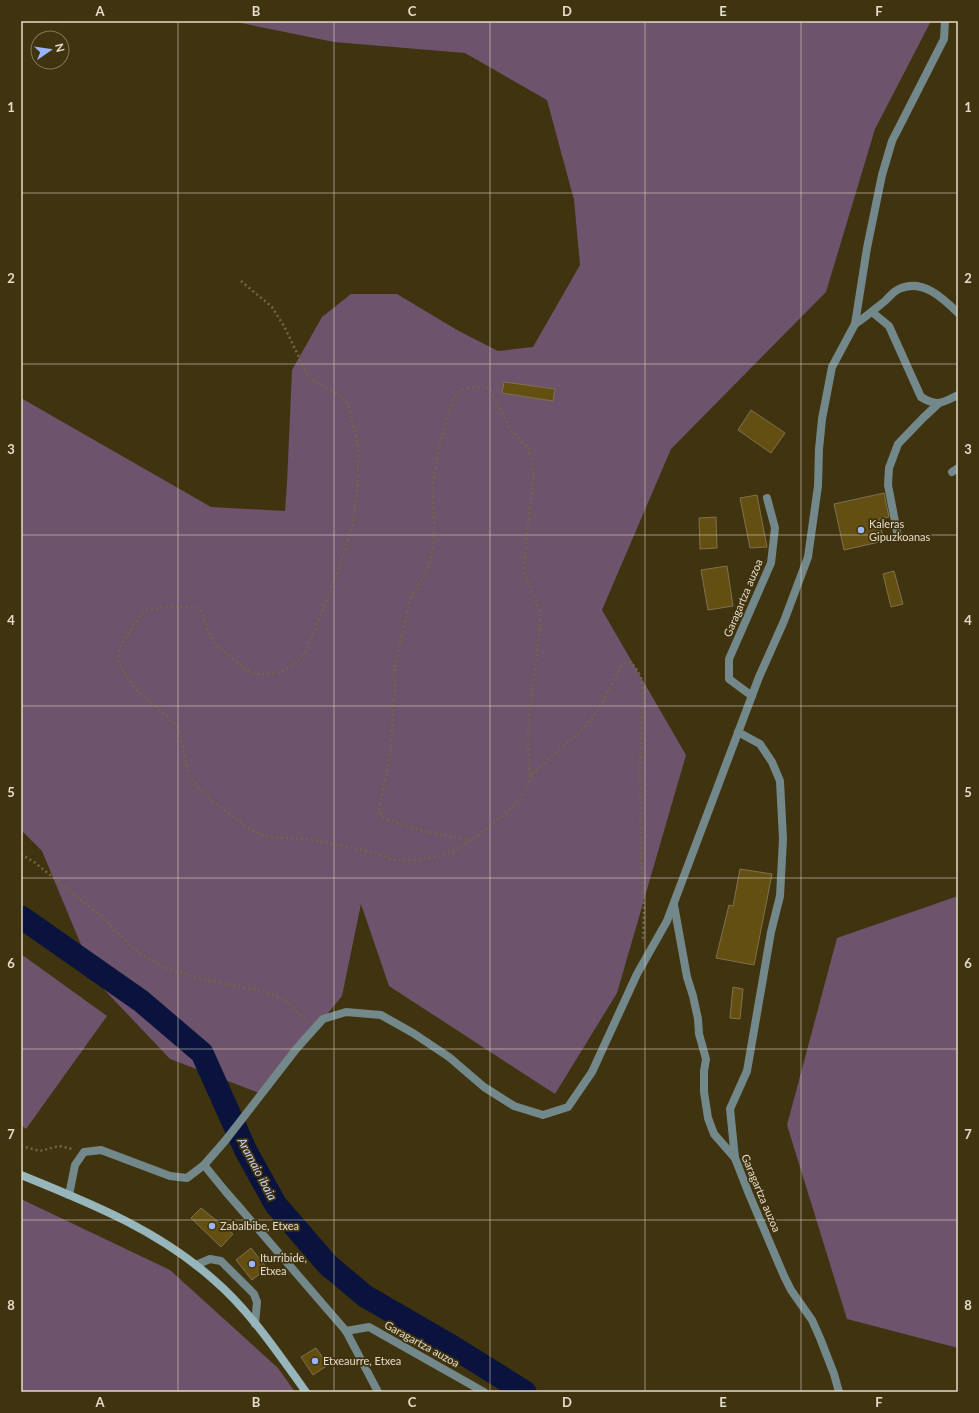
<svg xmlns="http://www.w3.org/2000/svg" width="979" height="1413" font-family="Lato,sans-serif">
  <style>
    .green { fill: #6d536b }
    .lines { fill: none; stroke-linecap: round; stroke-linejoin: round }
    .river { stroke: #09133d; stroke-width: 23 }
    .building { fill: #644f12; stroke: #80714e }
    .path { stroke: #716648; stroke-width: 2.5; stroke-dasharray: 2 3; stroke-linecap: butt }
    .lane { stroke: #73888b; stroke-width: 8 }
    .street { stroke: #73888b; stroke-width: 8 }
    .secondary { stroke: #96b6bc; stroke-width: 8 }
    .grid { fill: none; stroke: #e3dcc9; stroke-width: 1; stroke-opacity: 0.55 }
    .poi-dot { fill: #9ab5fd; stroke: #403310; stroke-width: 1.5 }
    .labels { text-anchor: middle; stroke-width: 3.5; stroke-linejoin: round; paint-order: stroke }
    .poi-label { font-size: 11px; fill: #e3dcc9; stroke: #403310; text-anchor: start }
    .street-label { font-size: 11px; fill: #e3dcc9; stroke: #403310 }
    .water-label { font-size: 12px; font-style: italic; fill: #cbd7f6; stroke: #403310 }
    .neatline { fill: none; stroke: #e3dcc9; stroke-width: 1.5 }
    .grid-label { font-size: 13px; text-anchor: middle; font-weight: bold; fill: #e3dcc9 }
  </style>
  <rect width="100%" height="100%" fill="#403310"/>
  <!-- green -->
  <g class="green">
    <polygon points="231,21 931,21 875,129 826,292 671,449 602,610 686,755 617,993 555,1094 389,986 361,904 342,996 262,1094 170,1059 96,981 42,851 21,830 21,398 211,507 285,511 287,483 292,370 322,317 351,294 397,294 457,330 498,351 533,347 580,265 574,200 547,100 465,53 334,42"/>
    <polygon points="958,896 958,1348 847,1319 787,1125 837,938"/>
    <polygon points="21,954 107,1016 26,1129 21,1125"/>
    <polygon points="21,1199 170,1270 278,1368 295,1392 21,1392"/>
  </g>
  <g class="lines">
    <!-- river -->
    <polyline class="river" points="21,917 141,1001 202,1053 246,1151 276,1205 328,1265 365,1296 453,1347 525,1392"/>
  </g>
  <!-- building -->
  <g class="building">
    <polygon points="504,382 555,389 553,401 502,393"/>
    <polygon points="751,410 785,433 771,453 738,430"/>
    <polygon points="884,493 889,517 879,519 884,541 844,550 834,504"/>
    <polygon points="757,495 767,547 750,548 740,498"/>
    <polygon points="716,517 717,548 700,549 699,518"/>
    <polygon points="727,566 733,606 708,610 701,570"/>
    <polygon points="894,571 903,604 891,607 883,574"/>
    <polygon points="740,869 772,874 754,965 716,958 729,905 733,906"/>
    <polygon points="733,987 743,989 740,1019 730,1018"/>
    <polygon points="201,1208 233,1234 221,1247 191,1218"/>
    <polygon points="251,1248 267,1268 252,1280 236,1260"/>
    <polygon points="316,1348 328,1365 313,1375 301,1357"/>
  </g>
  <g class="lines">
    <!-- path -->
    <g class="path">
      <polyline points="56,21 56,24"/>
      <polyline points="241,281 272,307 284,326 309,378 344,398 349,408 358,446 358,484 354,519 338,572 307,649 295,664 281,672 266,674 256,674 245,669 215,644 207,629 203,613 199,609 193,607 163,607 148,610 140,616 121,645 118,660 121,668 136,689 174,723 180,732 186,764 191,779 210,799 250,829 265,836 281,838 306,839 364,850 395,860 418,860 440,856 457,849 479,835 516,804 526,791 531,775 585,727 597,712 618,672 625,663 631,662 637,670 641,677 643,697 640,767 641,859 644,908 643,942"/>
      <path d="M471,841L424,831L385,819L381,816L379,810L390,754L395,690L394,672L410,600C414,591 419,584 424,576C429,568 431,557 433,547C436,527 432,506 433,486C434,470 447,400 459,392C466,387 477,388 485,386L491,391L510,429L529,449L534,476L526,542L524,564L525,574L540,612V629L530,706L528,737L529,773L531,775"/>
      <polyline points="21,854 34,862 101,916 133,948 162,967 205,980 259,990 284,999 308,1023"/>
      <polyline points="21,1146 40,1151 59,1146 73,1149"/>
    </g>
    <!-- lane -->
    <g class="lane">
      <path d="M872,312L889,326L921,397C937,407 942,403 958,395"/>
      <path d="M855,324C866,317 875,309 885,301C889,297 894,291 899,289C922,278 943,298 958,313"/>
      <polyline points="952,472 958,468"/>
      <polyline points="898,537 888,485 889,468 898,444 923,418 938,404"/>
      <polyline points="752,696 729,679 729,659 771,563 775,528 767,498"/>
      <polyline points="735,1158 730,1109 747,1071 771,932 780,896 783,839 780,781 772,762 760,744 738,732"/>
      <polyline points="196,1265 210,1259 221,1261 254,1294 257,1302 255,1324"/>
    </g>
    <!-- street -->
    <g class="street">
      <polyline points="674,905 687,977 693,996 698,1019 699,1034 706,1059 704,1071 704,1092 708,1118 714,1134 735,1158 749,1194 784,1276 791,1290 812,1320 820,1338 834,1374 839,1392"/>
      <polyline points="204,1165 226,1192 240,1208 346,1331 378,1392"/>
      <polyline points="69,1195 75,1165 84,1152 101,1150 170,1176 187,1178 204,1165 225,1141 297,1048 323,1019 346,1012 381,1015 413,1033 449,1057 484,1087 514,1106 543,1115 568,1107 592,1072 637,974 667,921 759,677 784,621 808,557 818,486 819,449 822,419 832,367 855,324 867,248 882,175 892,141 944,39 945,21"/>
      <polyline points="346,1331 369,1327 484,1392"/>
    </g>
    <!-- secondary -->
    <path class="secondary" d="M21,1175C90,1203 158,1230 214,1280C250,1311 278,1353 306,1392"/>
  </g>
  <!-- grid -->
  <path class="grid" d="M178,21V1392M334,21V1392M490,21V1392M645,21V1392M801,21V1392M21,193H958M21,364H958M21,535H958M21,706H958M21,878H958M21,1049H958M21,1220H958"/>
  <!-- markers -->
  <g class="poi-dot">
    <circle cx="861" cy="530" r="4"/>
    <circle cx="212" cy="1226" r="4"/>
    <circle cx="252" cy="1264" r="4"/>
    <circle cx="315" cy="1361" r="4"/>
  </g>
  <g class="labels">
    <!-- poi labels -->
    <g class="poi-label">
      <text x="869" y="528">Kaleras<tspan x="869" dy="13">Gipuzkoanas</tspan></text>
      <text x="220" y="1230">Zabalbibe, Etxea</text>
      <text x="260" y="1262">Iturribide,<tspan x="260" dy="13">Etxea</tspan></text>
      <text x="323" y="1365">Etxeaurre, Etxea</text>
    </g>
    <!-- street labels -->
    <g class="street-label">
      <text transform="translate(743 598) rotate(-67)" y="4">Garagartza auzoa</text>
      <text transform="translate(761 1193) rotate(67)" y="4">Garagartza auzoa</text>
      <text transform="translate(422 1344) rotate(29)" y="4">Garagartza auzoa</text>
    </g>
    <!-- water labels -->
    <g class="water-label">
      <text transform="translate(257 1169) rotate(62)" y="4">Aramaio ibaia</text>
    </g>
  </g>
  <!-- border -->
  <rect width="979" height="1413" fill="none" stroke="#403310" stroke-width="44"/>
  <!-- north arrow -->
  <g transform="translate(50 50) rotate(77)"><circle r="19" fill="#403310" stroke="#81775a"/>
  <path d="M0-3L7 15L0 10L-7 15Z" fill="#9ab5fd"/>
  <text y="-6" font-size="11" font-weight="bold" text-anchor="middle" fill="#e3dcc9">N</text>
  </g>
  <rect x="22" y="22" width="935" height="1369" class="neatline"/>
  <g class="grid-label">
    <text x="100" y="16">A</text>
    <text x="256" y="16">B</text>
    <text x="412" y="16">C</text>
    <text x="567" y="16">D</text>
    <text x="723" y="16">E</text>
    <text x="879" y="16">F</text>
    <text x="11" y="112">1</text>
    <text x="968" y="112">1</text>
    <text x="11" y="283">2</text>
    <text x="968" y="283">2</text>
    <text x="11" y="454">3</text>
    <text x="968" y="454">3</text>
    <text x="11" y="625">4</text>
    <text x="968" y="625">4</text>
    <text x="11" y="797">5</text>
    <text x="968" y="797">5</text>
    <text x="11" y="968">6</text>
    <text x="968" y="968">6</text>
    <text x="11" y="1139">7</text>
    <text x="968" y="1139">7</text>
    <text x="11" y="1310">8</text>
    <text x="968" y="1310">8</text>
    <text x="100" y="1407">A</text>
    <text x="256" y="1407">B</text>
    <text x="412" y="1407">C</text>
    <text x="567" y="1407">D</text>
    <text x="723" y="1407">E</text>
    <text x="879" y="1407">F</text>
  </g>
</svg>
